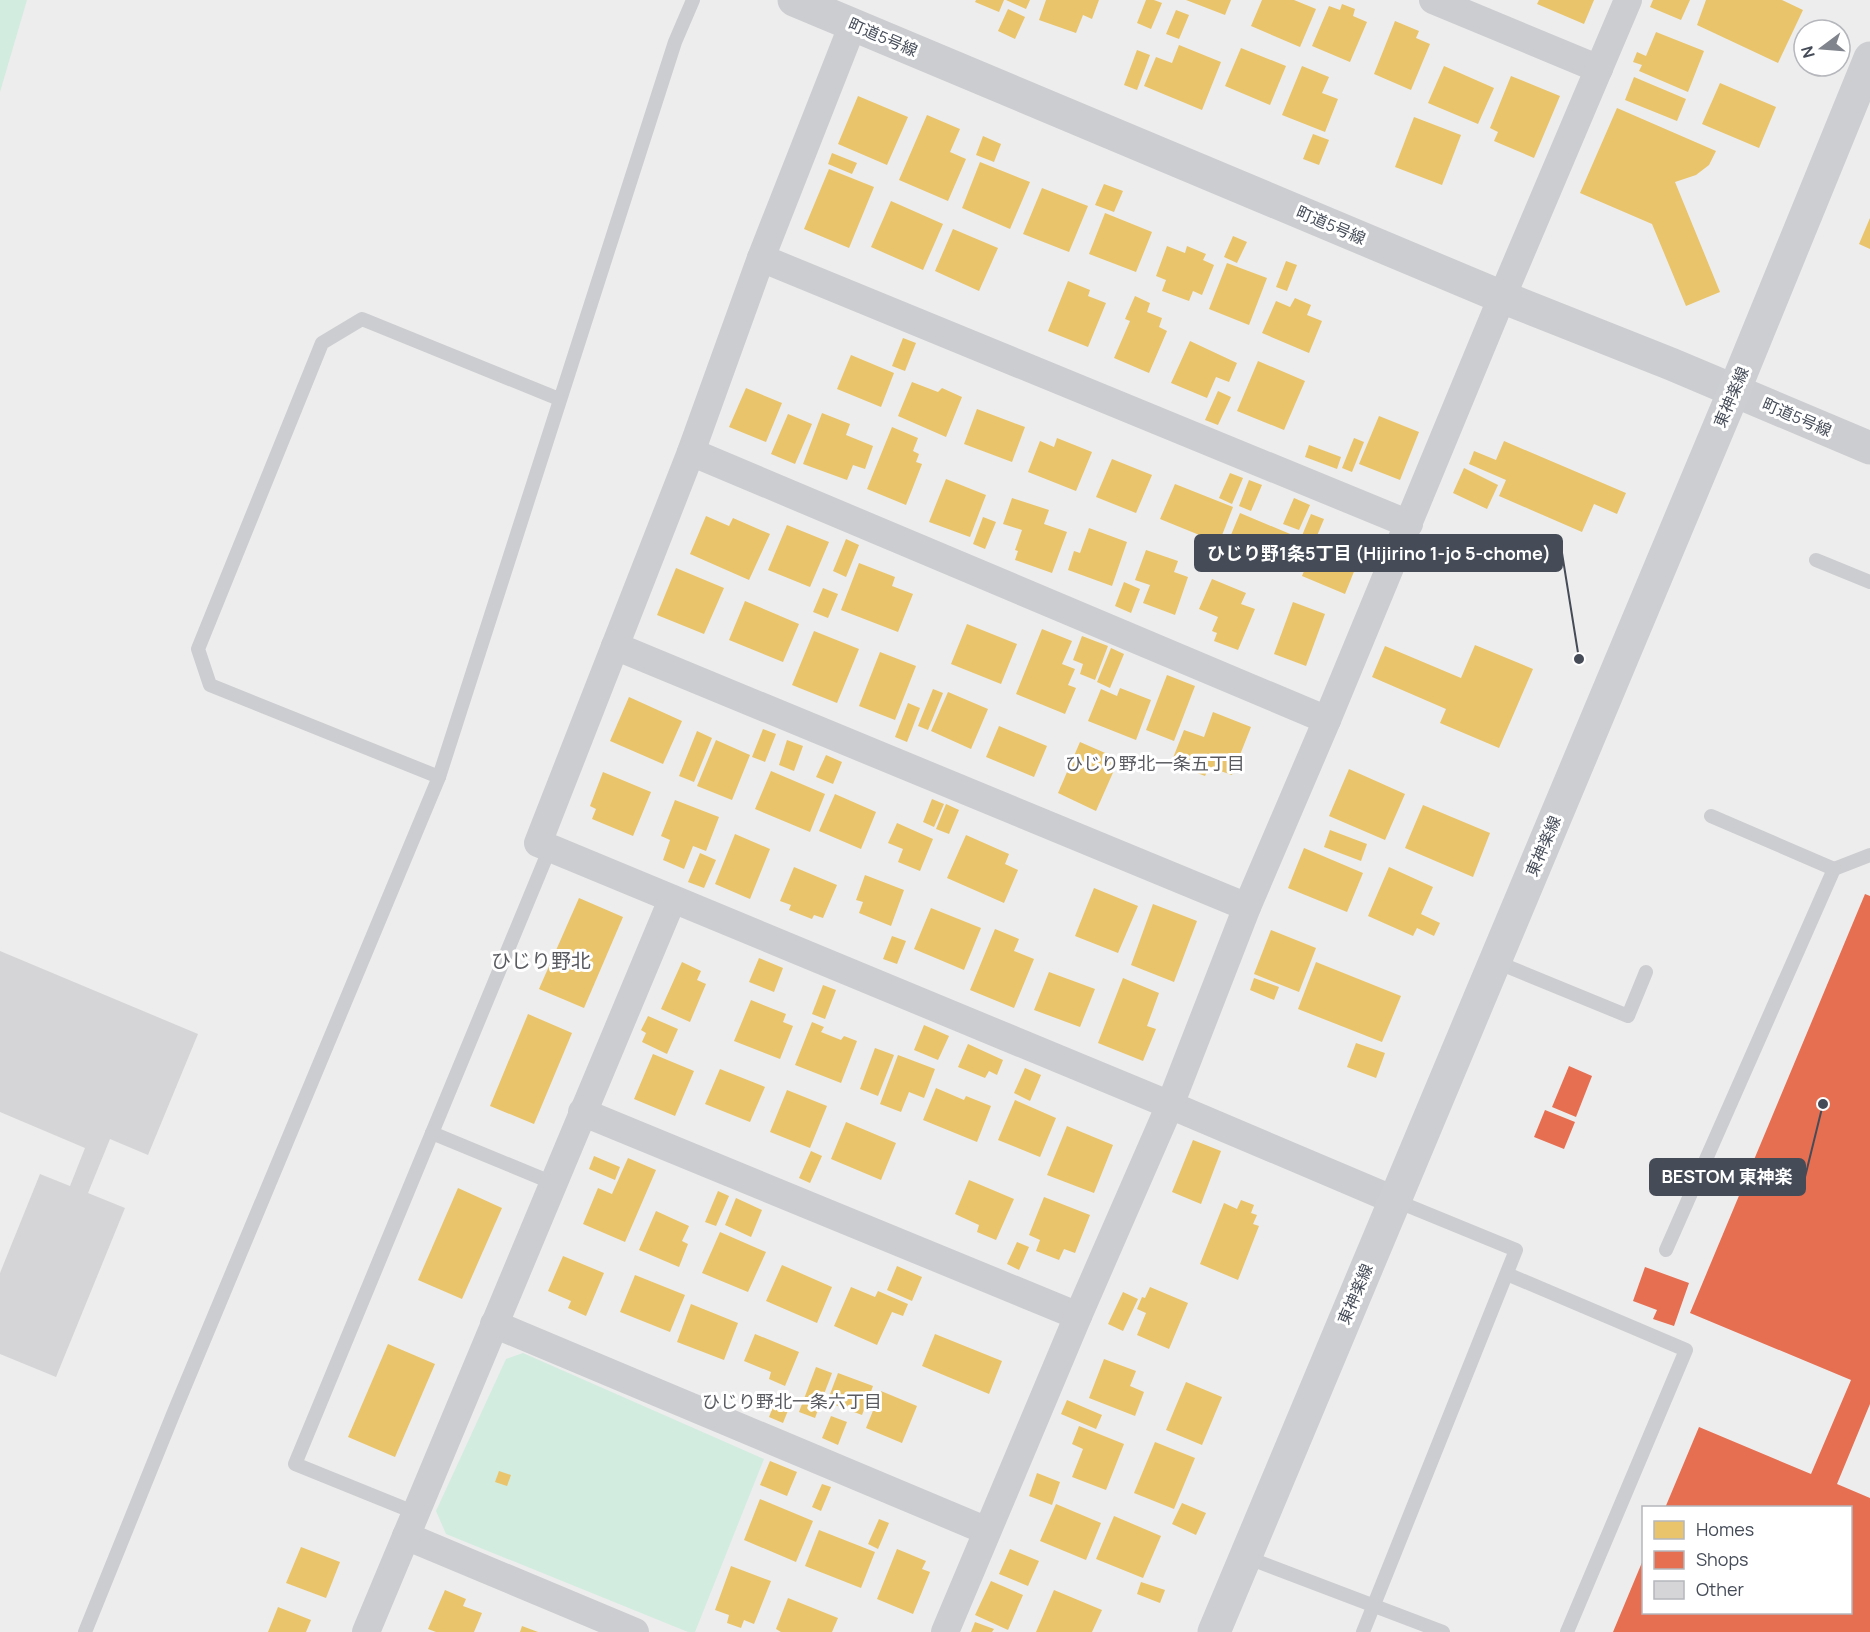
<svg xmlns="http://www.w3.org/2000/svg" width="1870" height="1632" font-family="Manrope,'Noto Sans JP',sans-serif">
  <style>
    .green { fill: #d2ece0 }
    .homes { fill: #e9c46a }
    .shops { fill: #e76f51 }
    .building { fill: #d5d5d7 }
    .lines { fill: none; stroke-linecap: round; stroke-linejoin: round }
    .service { stroke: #cccdd0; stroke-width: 14 }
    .minor { stroke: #cccdd0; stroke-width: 28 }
    .tertiary { stroke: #cccdd0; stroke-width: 33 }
    .secondary { stroke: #ccced1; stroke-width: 33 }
    .labels { text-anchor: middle; stroke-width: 6; stroke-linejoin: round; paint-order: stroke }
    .street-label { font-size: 16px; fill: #454c58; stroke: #fff }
    .neighbourhood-label { font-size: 18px; fill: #595b60; stroke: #fff }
    .quarter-label { font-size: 20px; fill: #595b60; stroke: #fff }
    .leader { fill: none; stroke: #454c58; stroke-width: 2 }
    .callout-dot { fill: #454c58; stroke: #fff; stroke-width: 2 }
    .callout { fill: #454c58; stroke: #454c58; stroke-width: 2 }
    .callout-label { font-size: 18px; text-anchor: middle; font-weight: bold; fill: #fff }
  </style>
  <rect width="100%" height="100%" fill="#eeeded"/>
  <!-- green -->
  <g class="green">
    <polygon points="0,0 27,0 0,92"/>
    <polygon points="523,1353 764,1459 695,1632 688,1632 446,1534 436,1511 506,1359"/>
  </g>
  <!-- homes -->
  <g class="homes">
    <polygon points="976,0 1004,0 999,12 975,2"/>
    <polygon points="1006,0 1030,0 1026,9"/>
    <polygon points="1046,0 1099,0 1092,19 1083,15 1076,33 1039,20"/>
    <polygon points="1146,0 1154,0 1162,3 1151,29 1137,23"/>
    <polygon points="1186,0 1231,0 1225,15"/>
    <polygon points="1262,0 1294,0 1316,9 1300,47 1251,26"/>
    <polygon points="1539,0 1594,0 1584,24 1537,4"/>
    <polygon points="1653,0 1690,0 1681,20 1650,7"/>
    <polygon points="1706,0 1782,0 1803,10 1778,63 1697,25"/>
    <polygon points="1342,4 1355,9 1353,16 1367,22 1350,62 1312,46 1329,6 1340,10"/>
    <polygon points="1008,9 1025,17 1015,39 998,31"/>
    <polygon points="1176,10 1189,15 1179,39 1166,34"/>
    <polygon points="1395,21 1419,31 1416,38 1430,44 1411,90 1374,74"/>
    <polygon points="1656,32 1704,51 1688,92 1639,71 1642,65 1633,62 1637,52 1646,56"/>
    <polygon points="1179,45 1221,62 1202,110 1144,86 1156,57 1172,63"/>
    <polygon points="1241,48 1286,66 1270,105 1225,86"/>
    <polygon points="1137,50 1150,55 1137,90 1124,85"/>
    <polygon points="1302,66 1329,77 1322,93 1338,99 1325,132 1282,115"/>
    <polygon points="1444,66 1494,88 1478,124 1428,103"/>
    <polygon points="1511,76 1560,96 1534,158 1494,141 1498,132 1490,128"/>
    <polygon points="1634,77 1686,99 1677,121 1625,100"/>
    <polygon points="1720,83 1776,107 1759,148 1702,124"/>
    <polygon points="858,96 908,117 887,165 838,144"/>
    <polygon points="1617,108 1716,151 1709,165 1696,175 1675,182 1720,292 1686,306 1652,224 1580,193"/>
    <polygon points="927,115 960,129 950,152 966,159 948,201 899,180"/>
    <polygon points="1414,117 1461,135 1442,185 1395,167"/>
    <polygon points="1313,134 1329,140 1319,165 1303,159"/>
    <polygon points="983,136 1001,144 994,162 976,155"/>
    <polygon points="832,153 857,163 852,174 828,164"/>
    <polygon points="980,162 1030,182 1010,229 962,208"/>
    <polygon points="829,169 874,187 849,248 804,229"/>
    <polygon points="1104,184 1123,191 1114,212 1095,205"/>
    <polygon points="1042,188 1088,206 1069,252 1023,234"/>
    <polygon points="891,201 943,224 923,270 871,247"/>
    <polygon points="1105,213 1152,232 1136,272 1089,254"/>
    <polygon points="1870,218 1870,249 1859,244"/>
    <polygon points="953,229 998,248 979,291 935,271"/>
    <polygon points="1233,236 1247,242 1237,263 1224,257"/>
    <polygon points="1167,246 1185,253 1187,246 1206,254 1203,260 1214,265 1202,295 1193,291 1189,301 1162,291 1166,280 1156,276"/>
    <polygon points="1286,261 1297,265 1287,291 1276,287"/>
    <polygon points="1227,263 1267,278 1249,325 1209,309"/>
    <polygon points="1068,281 1090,290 1088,296 1106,303 1088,347 1048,331"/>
    <polygon points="1135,296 1150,303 1147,312 1162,318 1159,327 1167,331 1149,373 1114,358 1130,321 1125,319"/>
    <polygon points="1295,298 1311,305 1307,315 1322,321 1309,353 1262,333 1276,301 1290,307"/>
    <polygon points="903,338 916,343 905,371 892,366"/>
    <polygon points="1190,341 1237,363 1229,382 1216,377 1207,398 1171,383"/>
    <polygon points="851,355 894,373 881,407 837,389"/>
    <polygon points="1258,361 1305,381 1284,430 1237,411"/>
    <polygon points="912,382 938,392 942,388 962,397 946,437 898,416"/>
    <polygon points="746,388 782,403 766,442 729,427"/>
    <polygon points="1218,391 1231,397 1218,425 1205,420"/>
    <polygon points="977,409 1025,427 1012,462 964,444"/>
    <polygon points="822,413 850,424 846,435 873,446 865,469 853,465 847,480 803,464"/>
    <polygon points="788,414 812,424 795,464 771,454"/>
    <polygon points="1379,416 1419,432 1400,480 1359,464"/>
    <polygon points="892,427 918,438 913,451 919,454 916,462 922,464 906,505 867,489"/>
    <polygon points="1057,438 1092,452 1076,491 1028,472 1040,441 1054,447"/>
    <polygon points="1354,438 1364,442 1352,472 1342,468"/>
    <polygon points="1504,441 1626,493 1617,514 1594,504 1582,532 1499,496 1506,480 1469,464 1474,451 1496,460"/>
    <polygon points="1309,445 1341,457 1337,469 1305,457"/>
    <polygon points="1112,459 1152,475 1136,513 1096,497"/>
    <polygon points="1464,468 1498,485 1487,509 1453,493"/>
    <polygon points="1230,473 1243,478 1232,504 1219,498"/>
    <polygon points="946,479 986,495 970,537 929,522"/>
    <polygon points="1249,480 1262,485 1251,511 1239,506"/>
    <polygon points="1175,484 1233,507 1219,543 1160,519"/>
    <polygon points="1012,498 1049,510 1044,524 1067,532 1052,573 1015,560 1018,551 1015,550 1022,530 1003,524"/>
    <polygon points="1294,498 1310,505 1299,530 1283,524"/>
    <polygon points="1240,513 1295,536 1285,561 1274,556 1270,565 1226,547"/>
    <polygon points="1311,514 1324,519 1314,543 1301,538"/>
    <polygon points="706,516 729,526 733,518 770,534 749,580 690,554"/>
    <polygon points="983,517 996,522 985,549 973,544"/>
    <polygon points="787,525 829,542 810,587 768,570"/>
    <polygon points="1089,528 1127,542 1112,586 1068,570 1074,551 1080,553"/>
    <polygon points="846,539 859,545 846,577 833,571"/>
    <polygon points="1328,546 1359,559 1345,594 1302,576 1314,547 1326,551"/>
    <polygon points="1146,550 1178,561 1174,572 1188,577 1175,615 1143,603 1150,585 1135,580"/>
    <polygon points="859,563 895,577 892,586 913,594 898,632 841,610"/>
    <polygon points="676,568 724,588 704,634 657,615"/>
    <polygon points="1212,579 1246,593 1241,604 1255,609 1238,650 1214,641 1217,633 1212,631 1218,617 1199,609"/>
    <polygon points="1124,582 1140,589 1131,613 1115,606"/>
    <polygon points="823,588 838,594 828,618 813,612"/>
    <polygon points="745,601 799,624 783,662 729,640"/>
    <polygon points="1293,602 1325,614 1306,666 1274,654"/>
    <polygon points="967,624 1017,644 1001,684 951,664"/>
    <polygon points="1042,629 1072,641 1062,664 1075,669 1068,685 1076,688 1065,714 1016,694"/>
    <polygon points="814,631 859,649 837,703 792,685"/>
    <polygon points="1082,636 1108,646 1095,680 1080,674 1083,664 1073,660"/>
    <polygon points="1475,645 1533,669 1499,748 1440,723 1446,709 1372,677 1385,646 1461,678"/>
    <polygon points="1111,648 1124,654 1110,688 1097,682"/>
    <polygon points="880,652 916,666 895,720 859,706"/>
    <polygon points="1167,675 1195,686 1174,741 1146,730"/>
    <polygon points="1120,688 1151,700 1136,740 1088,721 1101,689 1117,696"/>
    <polygon points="933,689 943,693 928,730 918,726"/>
    <polygon points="948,692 988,709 971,749 931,731"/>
    <polygon points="629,697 682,721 663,764 610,741"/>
    <polygon points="908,703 920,708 907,742 895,737"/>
    <polygon points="1213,712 1251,727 1232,775 1209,767 1205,776 1171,763 1184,730 1204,737"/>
    <polygon points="999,726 1047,746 1034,777 986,757"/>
    <polygon points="763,729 776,734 765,762 752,757"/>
    <polygon points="697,731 712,738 694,782 679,776"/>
    <polygon points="716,740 750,755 732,800 697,786"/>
    <polygon points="787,740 803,746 794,771 779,765"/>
    <polygon points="1080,742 1119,759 1096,811 1058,793"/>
    <polygon points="826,755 842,762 833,784 816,777"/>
    <polygon points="1349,769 1405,794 1385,840 1329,816"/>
    <polygon points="771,771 825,794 810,832 755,809"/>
    <polygon points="603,772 651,792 633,836 592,819 596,809 590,806"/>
    <polygon points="835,794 876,812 861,849 819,831"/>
    <polygon points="932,799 944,804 934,827 923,822"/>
    <polygon points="675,800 719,817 706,851 693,846 684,869 663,860 670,840 661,836"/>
    <polygon points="946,804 959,810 949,834 936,829"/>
    <polygon points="1423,805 1490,833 1473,877 1405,848"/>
    <polygon points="897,823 933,839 920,871 898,862 903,849 888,843"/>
    <polygon points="1330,830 1367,844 1361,861 1324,847"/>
    <polygon points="735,834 770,849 750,899 715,884"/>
    <polygon points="966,835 1009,854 1005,864 1018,870 1004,903 947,878"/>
    <polygon points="1304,848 1363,873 1347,912 1288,888"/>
    <polygon points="700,853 716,860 704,888 688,882"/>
    <polygon points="794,867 837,885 823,918 814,915 812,919 789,910 791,905 780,901"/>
    <polygon points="1389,867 1433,887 1421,914 1440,923 1434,936 1417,928 1413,936 1368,916"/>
    <polygon points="865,875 904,890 891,926 859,913 863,902 856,900"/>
    <polygon points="1094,888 1138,906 1118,953 1075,936"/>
    <polygon points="579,898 623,917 584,1008 539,989"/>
    <polygon points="1153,904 1197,921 1174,982 1131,965"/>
    <polygon points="931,908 981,928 964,970 914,949"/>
    <polygon points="995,929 1019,939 1014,951 1034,959 1014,1008 970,990"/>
    <polygon points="1271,930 1316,948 1299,992 1254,974"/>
    <polygon points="892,936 906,941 897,964 883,959"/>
    <polygon points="759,958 783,968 774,992 749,982"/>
    <polygon points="682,962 701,971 697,980 706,984 690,1022 661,1009"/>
    <polygon points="1316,962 1401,996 1382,1042 1298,1009"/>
    <polygon points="1049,972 1095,989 1080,1027 1034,1010"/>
    <polygon points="1123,978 1159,993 1147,1026 1156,1029 1143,1061 1098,1043"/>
    <polygon points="1254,978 1279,987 1274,1000 1250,990"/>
    <polygon points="823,985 836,990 825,1019 812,1014"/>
    <polygon points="751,1000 786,1014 783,1022 793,1026 780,1059 734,1041"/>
    <polygon points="528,1014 572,1033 534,1124 490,1106"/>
    <polygon points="648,1016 678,1029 667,1054 642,1042 646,1033 641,1030"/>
    <polygon points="812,1022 824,1027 821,1032 841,1040 844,1036 857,1041 841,1083 795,1065"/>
    <polygon points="924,1025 949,1036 938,1060 914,1050"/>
    <polygon points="1356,1043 1385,1053 1376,1078 1347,1067"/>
    <polygon points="968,1044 1003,1060 997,1075 989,1071 985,1078 958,1067"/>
    <polygon points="875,1048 894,1055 878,1096 860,1089"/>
    <polygon points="653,1054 694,1071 675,1116 634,1099"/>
    <polygon points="898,1055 935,1069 924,1098 909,1092 901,1112 880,1104"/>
    <polygon points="1025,1068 1041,1075 1030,1101 1014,1093"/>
    <polygon points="720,1069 765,1087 750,1122 705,1104"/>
    <polygon points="936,1088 964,1100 966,1096 991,1106 977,1142 923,1120"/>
    <polygon points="787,1090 827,1106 810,1148 770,1132"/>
    <polygon points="1015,1100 1056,1118 1040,1157 998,1140"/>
    <polygon points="846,1122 896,1143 881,1180 831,1159"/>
    <polygon points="1067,1126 1113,1145 1094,1193 1047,1175"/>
    <polygon points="1193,1140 1221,1151 1201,1204 1172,1192"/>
    <polygon points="811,1151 822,1156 810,1183 799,1178"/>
    <polygon points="594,1156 620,1167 615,1180 589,1169"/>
    <polygon points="628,1158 656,1170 625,1242 583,1224 598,1188 612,1194"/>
    <polygon points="969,1180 1014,1199 996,1240 977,1232 979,1225 955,1214"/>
    <polygon points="458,1188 502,1208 462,1299 418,1280"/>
    <polygon points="718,1191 729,1196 716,1226 705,1222"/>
    <polygon points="1044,1197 1090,1215 1075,1253 1064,1249 1059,1260 1036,1251 1040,1240 1029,1235"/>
    <polygon points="736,1198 762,1210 751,1237 725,1225"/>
    <polygon points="1241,1200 1254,1205 1251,1213 1257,1215 1253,1224 1259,1226 1238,1280 1200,1264 1224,1203 1237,1209"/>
    <polygon points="656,1211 689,1226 682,1241 688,1244 679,1267 639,1250"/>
    <polygon points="720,1232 766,1252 748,1292 702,1273"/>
    <polygon points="1017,1242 1029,1247 1019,1270 1007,1264"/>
    <polygon points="563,1256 604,1273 586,1316 568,1308 571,1301 548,1291"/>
    <polygon points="782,1265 832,1287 817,1323 766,1301"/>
    <polygon points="897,1266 922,1277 912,1301 887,1290"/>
    <polygon points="635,1275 685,1295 670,1332 620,1312"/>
    <polygon points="851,1287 875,1297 878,1291 908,1304 903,1316 892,1312 877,1345 834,1326"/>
    <polygon points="1150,1287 1188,1303 1169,1349 1137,1335 1146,1313 1137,1309 1142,1297 1145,1298"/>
    <polygon points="1123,1292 1138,1299 1123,1331 1108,1324"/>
    <polygon points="691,1304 738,1323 724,1360 677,1342"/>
    <polygon points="755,1334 799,1352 785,1386 769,1379 771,1372 744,1361"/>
    <polygon points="935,1334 1002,1361 989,1394 922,1366"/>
    <polygon points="388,1344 435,1364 395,1457 348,1437"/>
    <polygon points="1104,1359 1136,1371 1130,1386 1144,1392 1135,1416 1089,1398"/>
    <polygon points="816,1367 832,1373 815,1418 799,1412"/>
    <polygon points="838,1373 873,1386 862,1415 827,1402"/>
    <polygon points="1186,1382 1222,1397 1202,1445 1166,1430"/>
    <polygon points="881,1391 917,1406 902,1443 866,1428"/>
    <polygon points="779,1392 793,1398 783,1423 769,1417"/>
    <polygon points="1067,1400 1102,1415 1096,1429 1061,1414"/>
    <polygon points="831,1416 847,1422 838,1445 822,1438"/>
    <polygon points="1079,1426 1124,1444 1106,1490 1072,1477 1083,1449 1072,1444"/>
    <polygon points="1155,1442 1195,1458 1174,1509 1134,1493"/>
    <polygon points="770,1461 797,1472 787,1496 760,1485"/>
    <polygon points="499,1471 511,1475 507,1486 495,1482"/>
    <polygon points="1037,1473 1060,1482 1052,1505 1029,1496"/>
    <polygon points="822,1484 831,1487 821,1511 812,1507"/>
    <polygon points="760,1499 813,1521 796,1562 744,1540"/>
    <polygon points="1182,1503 1206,1513 1196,1535 1172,1524"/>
    <polygon points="1056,1504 1101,1523 1086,1560 1040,1541"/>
    <polygon points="1114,1516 1161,1536 1143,1578 1096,1559"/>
    <polygon points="879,1519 889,1523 878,1549 868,1544"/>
    <polygon points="819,1530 875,1552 861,1588 805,1566"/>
    <polygon points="301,1547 340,1562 326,1598 286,1583"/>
    <polygon points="897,1549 926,1561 922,1569 930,1572 913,1614 877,1599"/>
    <polygon points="1010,1549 1039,1561 1028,1586 999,1574"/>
    <polygon points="731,1566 771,1581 754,1624 744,1620 741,1628 727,1623 729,1615 715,1610"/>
    <polygon points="991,1581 1023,1595 1008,1630 975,1615"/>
    <polygon points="1141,1582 1165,1590 1160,1603 1137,1594"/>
    <polygon points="445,1590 466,1599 463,1606 482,1613 474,1632 436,1632 428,1629"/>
    <polygon points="1054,1590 1102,1610 1092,1632 1036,1632"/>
    <polygon points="788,1598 838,1618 832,1632 781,1632 776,1629"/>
    <polygon points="278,1607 311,1620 306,1632 268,1632"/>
    <polygon points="975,1622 994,1629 992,1632 971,1632"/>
    <polygon points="522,1626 538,1632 520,1632"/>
  </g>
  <!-- shops -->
  <g class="shops">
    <polygon points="1865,894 1870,896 1870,1404 1837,1484 1870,1498 1870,1632 1613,1632 1643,1560 1644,1612 1850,1612 1850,1508 1665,1508 1699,1427 1811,1474 1851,1380 1690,1313"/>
    <polygon points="1569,1066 1592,1076 1576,1117 1552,1107"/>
    <polygon points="1545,1110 1575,1122 1564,1149 1534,1137"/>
    <polygon points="1645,1267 1689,1283 1674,1326 1653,1319 1657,1310 1633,1301"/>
  </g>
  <!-- building -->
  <polygon class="building" points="0,951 198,1034 148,1155 110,1139 88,1193 125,1208 56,1377 0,1354 0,1273 40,1174 70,1186 85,1148 0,1112"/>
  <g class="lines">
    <!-- service -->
    <g class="service">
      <polyline points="1816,560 1870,582"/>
      <polyline points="439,777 210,685 198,649 322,343 362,319 559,399"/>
      <polyline points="1834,869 1870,855"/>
      <polyline points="1494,961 1628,1016 1646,972"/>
      <polyline points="432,1133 553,1183"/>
      <polyline points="1666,1250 1834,869 1711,816"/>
      <polyline points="1507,1274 1686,1350 1567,1632"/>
      <polyline points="416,1513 295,1464 550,848"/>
      <polyline points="1246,1557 1443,1632"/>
      <polyline points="85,1632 174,1412 439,777 675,42 693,0"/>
      <polyline points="1363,1632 1516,1250 1394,1200"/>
    </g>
    <!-- minor -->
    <g class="minor">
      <polyline points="1433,0 1599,69"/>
      <polyline points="853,24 761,258 691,452 538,843 1170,1105 1394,1200"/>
      <polyline points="761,258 1409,524"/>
      <polyline points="691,452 1327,720"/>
      <polyline points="615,646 1247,907"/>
      <polyline points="582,1112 1078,1316"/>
      <polyline points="494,1324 987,1531"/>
      <polyline points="406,1536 635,1632"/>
      <polyline points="366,1632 672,900"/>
      <polyline points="945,1632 1078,1316 1170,1105 1247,907 1327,720 1502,297 1628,0"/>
    </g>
    <!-- tertiary -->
    <polyline class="tertiary" points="794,0 1502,297 1671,364 1870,448"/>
    <!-- secondary -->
    <polyline class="secondary" points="1214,1632 1734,391 1870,58"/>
  </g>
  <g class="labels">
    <!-- street labels -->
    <g class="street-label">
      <text transform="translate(883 37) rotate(23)" y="6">町道5号線</text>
      <text transform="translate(1331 225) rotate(23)" y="6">町道5号線</text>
      <text transform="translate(1731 397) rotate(-67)" y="6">東神楽線</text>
      <text transform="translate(1797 417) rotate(23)" y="6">町道5号線</text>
      <text transform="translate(1543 846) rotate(-67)" y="6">東神楽線</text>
      <text transform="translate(1355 1294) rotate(-67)" y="6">東神楽線</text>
    </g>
    <!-- neighbourhood labels -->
    <g class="neighbourhood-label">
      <text x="1155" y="770">ひじり野北一条五丁目</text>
      <text x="792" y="1408">ひじり野北一条六丁目</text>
    </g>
    <!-- quarter labels -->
    <g class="quarter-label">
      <text x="541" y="968">ひじり野北</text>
    </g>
  </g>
  <!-- callouts -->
  <path class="leader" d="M1579 659L1562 553M1823 1104L1805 1177"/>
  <g class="callout-dot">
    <circle cx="1579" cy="659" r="6"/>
    <circle cx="1823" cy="1104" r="6"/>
  </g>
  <g class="callout">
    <rect x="1195" y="535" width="367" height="36" rx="6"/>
    <rect x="1650" y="1159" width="155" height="36" rx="6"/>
  </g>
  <g class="callout-label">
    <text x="1379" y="560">ひじり野1条5丁目 (Hijirino 1-jo 5-chome)</text>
    <text x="1727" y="1183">BESTOM 東神楽</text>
  </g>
  <!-- legend -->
  <rect x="1642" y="1506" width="210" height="108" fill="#ffffff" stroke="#b5b7bc" stroke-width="1.5"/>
  <rect x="1654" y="1521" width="30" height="18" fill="#e9c46a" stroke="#b5b7bc" stroke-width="1.5"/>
  <text x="1696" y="1536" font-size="18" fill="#454c58">Homes</text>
  <rect x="1654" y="1551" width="30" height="18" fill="#e76f51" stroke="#b5b7bc" stroke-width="1.5"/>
  <text x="1696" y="1566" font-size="18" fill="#454c58">Shops</text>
  <rect x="1654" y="1581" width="30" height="18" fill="#d5d5d7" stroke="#b5b7bc" stroke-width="1.5"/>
  <text x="1696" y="1596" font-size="18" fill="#454c58">Other</text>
  <!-- north arrow -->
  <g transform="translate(1822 48) rotate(254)"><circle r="28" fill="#ffffff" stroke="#b5b7bc" stroke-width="1.5"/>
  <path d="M0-4.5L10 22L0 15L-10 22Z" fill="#80848c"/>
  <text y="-9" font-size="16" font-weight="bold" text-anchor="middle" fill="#454c58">N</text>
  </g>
</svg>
